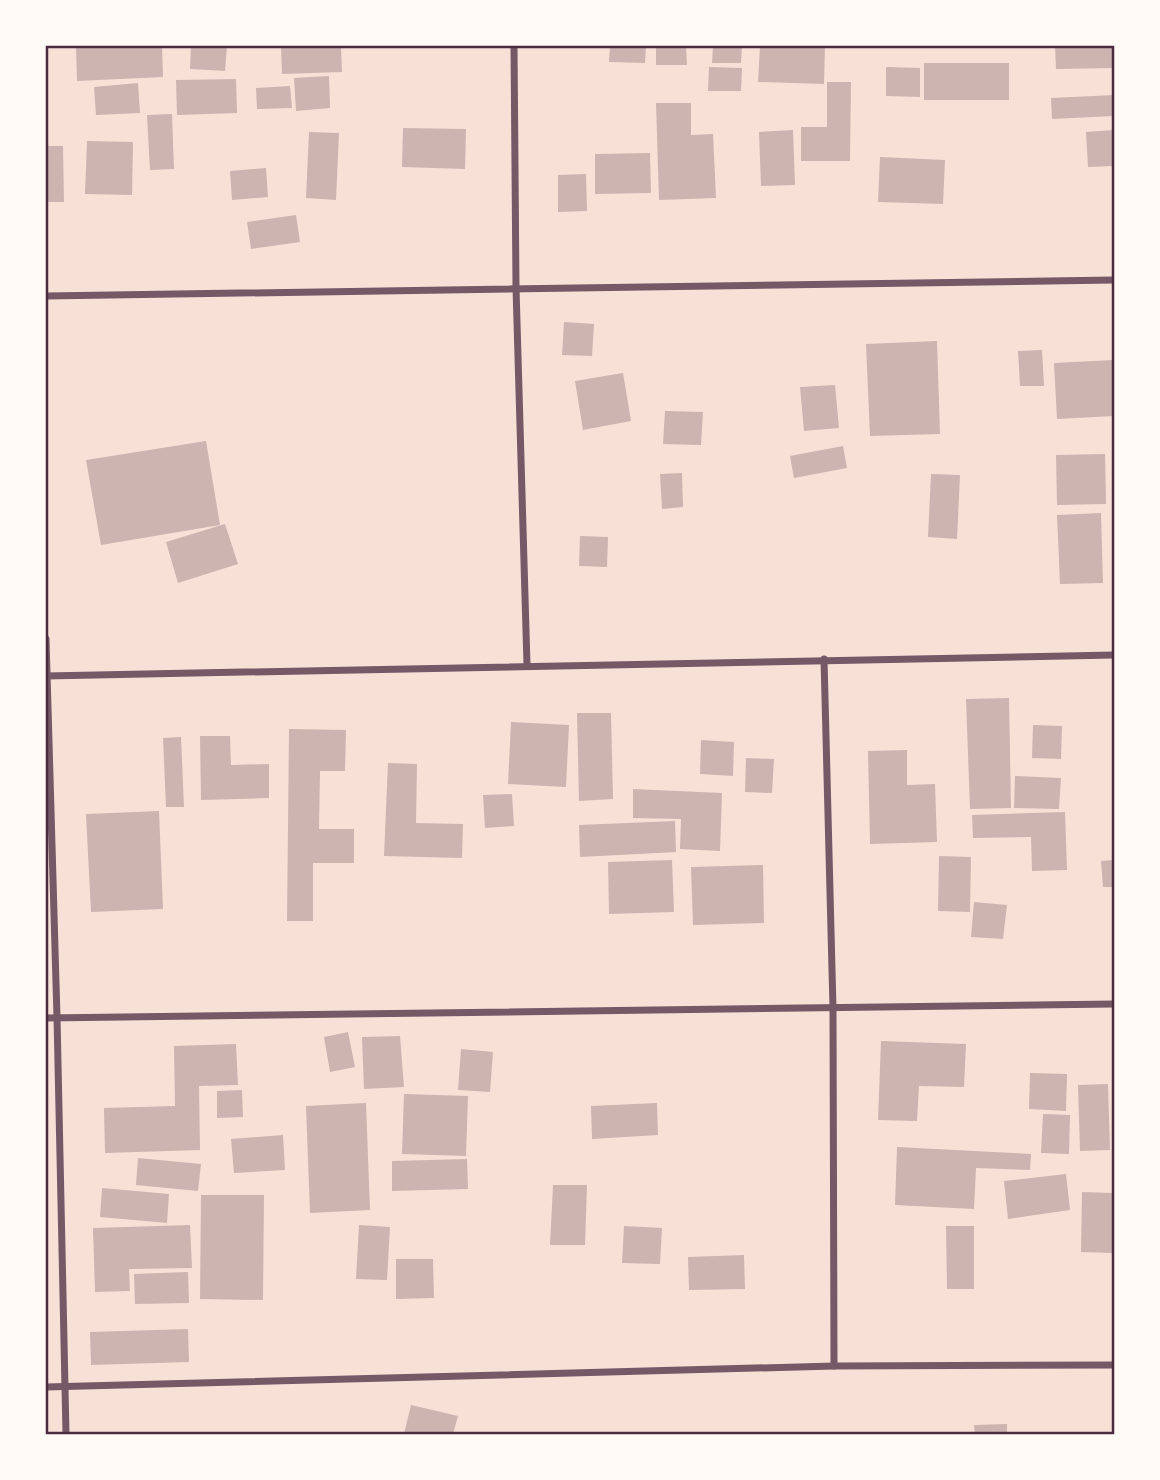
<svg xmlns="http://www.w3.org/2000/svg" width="1160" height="1480" font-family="'PT Sans Narrow',sans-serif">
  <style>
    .building { fill: #ccb4b1 }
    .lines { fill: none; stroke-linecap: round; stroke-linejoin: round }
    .minor { stroke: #755966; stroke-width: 7 }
    .neatline { fill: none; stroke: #4a2c40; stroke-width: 2.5 }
  </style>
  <rect width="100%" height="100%" fill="#f7e1d7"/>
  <!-- building -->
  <g class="building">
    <polygon points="76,46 162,46 163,77 77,81"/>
    <polygon points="191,46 227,46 225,71 190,69"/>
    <polygon points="281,46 341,46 342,72 282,74"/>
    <polygon points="610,46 646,46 645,63 609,62"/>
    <polygon points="656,46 686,46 687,65 656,65"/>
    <polygon points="713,46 742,46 741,63 712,63"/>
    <polygon points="760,46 825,46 824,84 758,82"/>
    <polygon points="1055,46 1114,46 1114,68 1056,69"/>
    <rect x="924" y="63" width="85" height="37"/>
    <polygon points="709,67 742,68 741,91 708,91"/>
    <polygon points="886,67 920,68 920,97 886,96"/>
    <polygon points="329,76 330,108 296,111 294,78"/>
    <polygon points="236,79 237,113 177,115 176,80"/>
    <polygon points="827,82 851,82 850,161 801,161 801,127 827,127"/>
    <polygon points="138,83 140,113 96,115 94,87"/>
    <polygon points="290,86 292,108 257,109 256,88"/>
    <polygon points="1114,95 1114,116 1052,119 1051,98"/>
    <polygon points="656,103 691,103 691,135 713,134 716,198 659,200"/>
    <polygon points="172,114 174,169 150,170 147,115"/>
    <polygon points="403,128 466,129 465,169 402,167"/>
    <polygon points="793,130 795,185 761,186 759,132"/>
    <polygon points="1114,130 1114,166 1088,167 1086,132"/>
    <polygon points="309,132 339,133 336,200 306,198"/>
    <polygon points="87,141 133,142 132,195 85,194"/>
    <polygon points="46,146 63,146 64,202 46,202"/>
    <polygon points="650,153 651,193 595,194 595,154"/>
    <polygon points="880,157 945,160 943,204 878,202"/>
    <polygon points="266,168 268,197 232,200 230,171"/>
    <polygon points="586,174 587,211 558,212 558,175"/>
    <polygon points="296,215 300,242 251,249 247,222"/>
    <polygon points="564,322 594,324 592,356 562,355"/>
    <polygon points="937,341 940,434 870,436 866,344"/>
    <polygon points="1042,350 1044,386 1020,386 1018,351"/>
    <polygon points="1114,360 1114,416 1057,419 1054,363"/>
    <polygon points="623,373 631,421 583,430 575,381"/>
    <polygon points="835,385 839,428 804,431 800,387"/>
    <polygon points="665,411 703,412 701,445 663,444"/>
    <polygon points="206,441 220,525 101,545 86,460"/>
    <polygon points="843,446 847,468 794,478 790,456"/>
    <polygon points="1105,454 1106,504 1057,505 1056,455"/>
    <polygon points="682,473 683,507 662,509 660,474"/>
    <polygon points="931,474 960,475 957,539 928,537"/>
    <polygon points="1101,513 1103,583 1060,584 1057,515"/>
    <polygon points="225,524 238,564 178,583 166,542"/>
    <polygon points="580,536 608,537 607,567 579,566"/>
    <polygon points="1009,698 1011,808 970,809 966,699"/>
    <polygon points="577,713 611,713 613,799 579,801"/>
    <polygon points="511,722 569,725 566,787 508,784"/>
    <polygon points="1033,725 1062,726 1061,759 1032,758"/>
    <polygon points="289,729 346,730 345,771 320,771 319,829 354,829 354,863 313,863 313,921 287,921"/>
    <polygon points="200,736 230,736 231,765 269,764 269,798 201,800"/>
    <polygon points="181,737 184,807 166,807 163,738"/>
    <polygon points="701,740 734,742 733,776 700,774"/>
    <polygon points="907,750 907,785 935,784 937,842 870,844 868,751"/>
    <polygon points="746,758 774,759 772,793 745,792"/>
    <polygon points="388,763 417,764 416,823 463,824 462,858 384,856"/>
    <polygon points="1015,776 1061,778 1059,809 1014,808"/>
    <polygon points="633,789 722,793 720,851 680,849 681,819 633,818"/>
    <polygon points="512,794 514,826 485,828 483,795"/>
    <polygon points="159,811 163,909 91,912 86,814"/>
    <polygon points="1065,812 1067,870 1032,871 1031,837 973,838 972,815"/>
    <polygon points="675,821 676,852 580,857 579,825"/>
    <polygon points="939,856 971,857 970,912 938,911"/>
    <polygon points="672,860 674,912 609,914 608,862"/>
    <polygon points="1114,860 1114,887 1103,887 1101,861"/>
    <polygon points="763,865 764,923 693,925 691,867"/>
    <polygon points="974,902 1007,905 1003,939 971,937"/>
    <polygon points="348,1032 355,1067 330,1072 324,1037"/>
    <polygon points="400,1036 404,1087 364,1089 362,1037"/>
    <polygon points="881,1041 966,1044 964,1087 919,1086 917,1121 878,1120"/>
    <polygon points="236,1044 238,1085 199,1086 200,1150 105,1153 104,1108 175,1106 174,1046"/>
    <polygon points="461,1049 493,1052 490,1092 458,1090"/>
    <polygon points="1030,1073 1067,1074 1066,1111 1029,1109"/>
    <polygon points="1108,1084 1110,1150 1080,1151 1078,1085"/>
    <polygon points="242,1090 243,1117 217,1118 217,1091"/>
    <polygon points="404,1094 468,1096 466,1156 402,1154"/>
    <polygon points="366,1103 370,1210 310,1213 306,1106"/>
    <polygon points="657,1103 658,1135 592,1139 591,1106"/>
    <polygon points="1043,1114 1070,1115 1069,1154 1041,1153"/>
    <polygon points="283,1135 285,1170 234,1173 231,1139"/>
    <polygon points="897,1147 1031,1154 1030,1170 976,1168 974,1209 895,1205"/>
    <polygon points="138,1158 201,1164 198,1191 136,1185"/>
    <polygon points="467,1159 468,1189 392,1191 392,1161"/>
    <polygon points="1066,1174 1070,1210 1008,1219 1004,1181"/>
    <polygon points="553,1185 587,1185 585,1245 550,1245"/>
    <polygon points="102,1188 169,1194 167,1223 100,1217"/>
    <polygon points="1082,1192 1114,1193 1114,1253 1081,1252"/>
    <polygon points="201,1195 264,1195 263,1300 200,1299"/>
    <polygon points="190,1225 192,1268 129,1269 130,1291 95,1292 93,1228"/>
    <polygon points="359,1225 390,1227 387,1280 356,1279"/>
    <polygon points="624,1226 662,1228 660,1264 622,1263"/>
    <polygon points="946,1226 974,1226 974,1289 947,1289"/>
    <polygon points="744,1255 745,1289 689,1290 688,1257"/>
    <polygon points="396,1259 433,1259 434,1298 396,1299"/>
    <polygon points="188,1272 189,1303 135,1304 134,1274"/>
    <polygon points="188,1329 189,1362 91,1365 90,1332"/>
    <polygon points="411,1405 458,1416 453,1434 404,1434"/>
    <polygon points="1007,1424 1007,1434 975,1434 974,1425"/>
  </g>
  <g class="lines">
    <!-- minor -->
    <g class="minor">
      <polyline points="514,46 516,288 527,665"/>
      <polyline points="46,296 1114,280"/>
      <polyline points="46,639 57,1017 66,1434"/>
      <polyline points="824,659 833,1008 834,1366"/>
      <polyline points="46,676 1114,655"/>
      <polyline points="46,1018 1114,1004"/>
      <polyline points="46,1387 834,1366 1114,1365"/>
    </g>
  </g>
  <!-- border -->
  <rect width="1160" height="1480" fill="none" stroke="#fffaf5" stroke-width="94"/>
  <rect x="47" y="47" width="1066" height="1386" class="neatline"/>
</svg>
